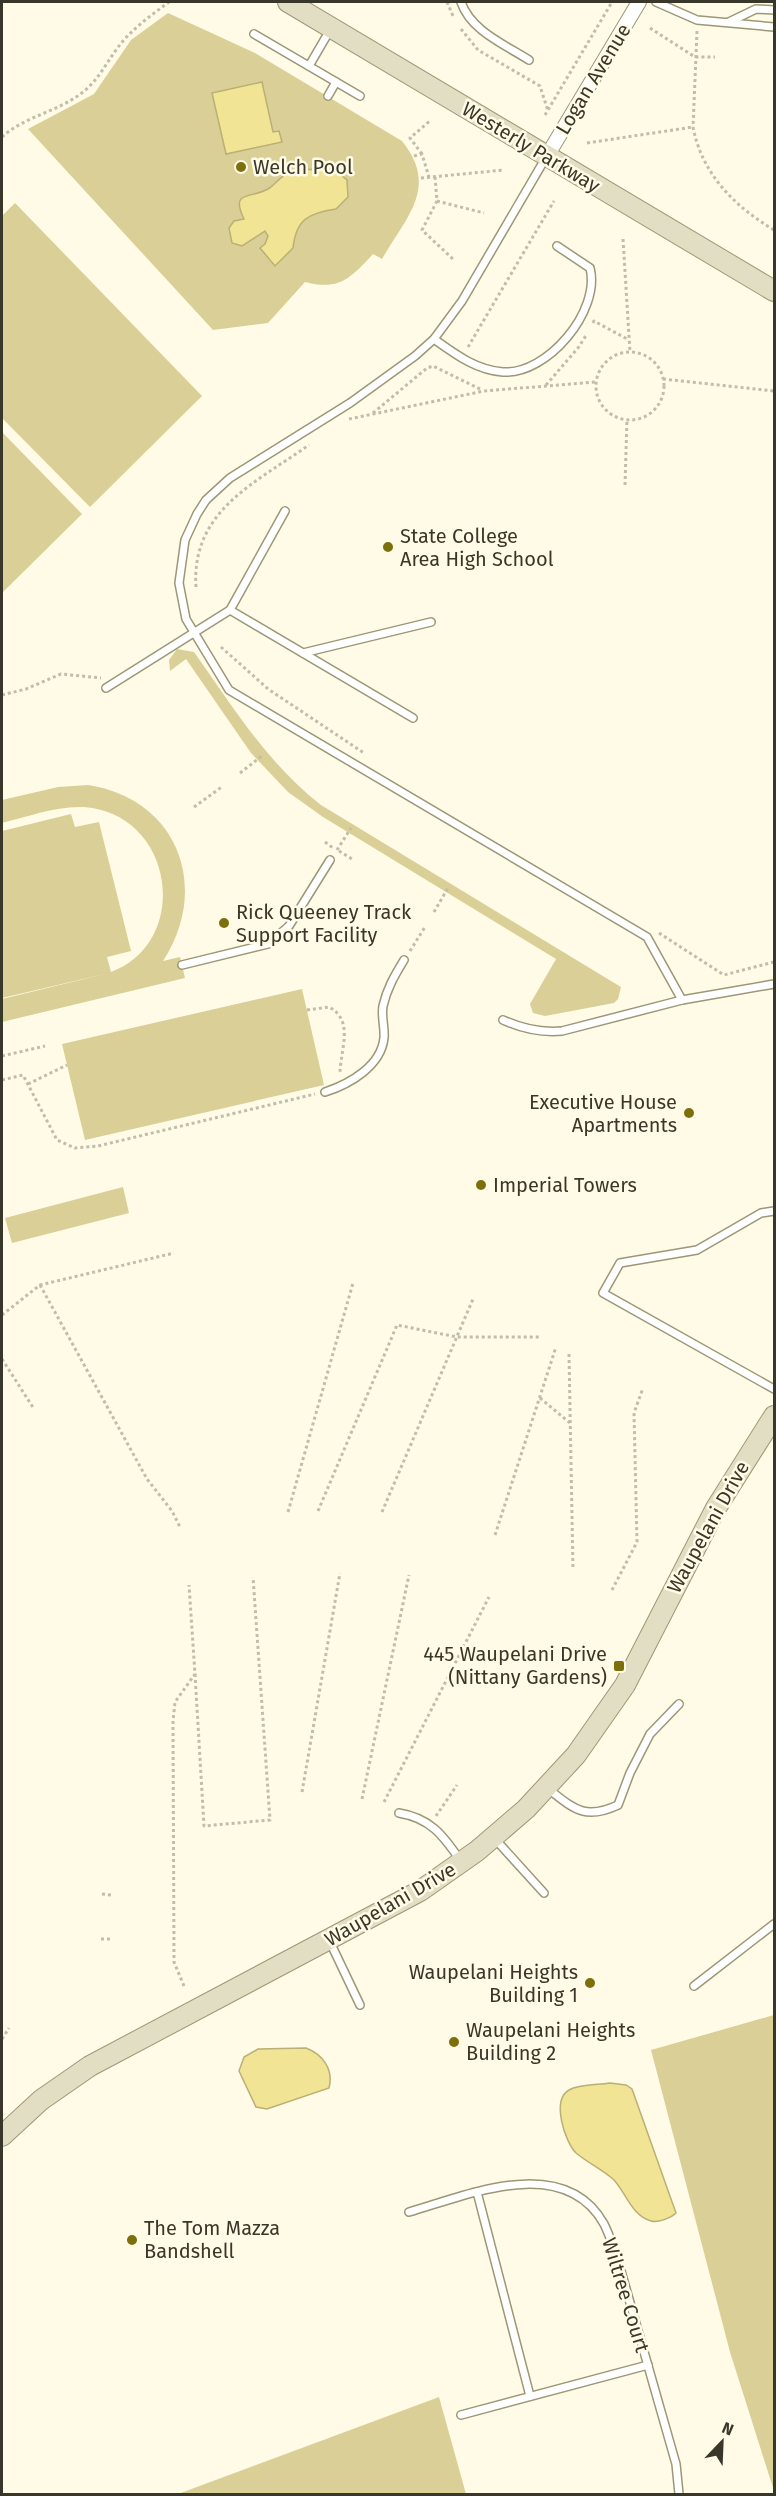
<svg xmlns="http://www.w3.org/2000/svg" width="776" height="2496" font-family="'Fira Sans',sans-serif">
  <style>
    .green { fill: #dad097 }
    .water { fill: #f2e495; stroke: #bab075; stroke-width: 1.5 }
    .lines { fill: none; stroke-linecap: round; stroke-linejoin: round }
    .lane-casing { stroke: #9c9776; stroke-width: 10 }
    .street-casing { stroke: #9c9776; stroke-width: 16 }
    .secondary-casing { stroke: #9c9776; stroke-width: 22 }
    .path { stroke: #c0bdaa; stroke-width: 3; stroke-dasharray: 3 3; stroke-linecap: butt }
    .lane { stroke: #fff; stroke-width: 7 }
    .street { stroke: #fff; stroke-width: 14 }
    .secondary { stroke: #e2dec4; stroke-width: 20 }
    .poi-dot { fill: #7d6f0c; stroke: #fffbe6; stroke-width: 2 }
    .labels { text-anchor: middle; stroke-width: 5; stroke-linejoin: round; paint-order: stroke }
    .street-label { font-size: 20px; fill: #393729; stroke: #fffbe6 }
    .poi-label { font-size: 20px; fill: #393729; stroke: #fffbe6; text-anchor: start }
  </style>
  <rect width="100%" height="100%" fill="#fffbe6"/>
  <!-- green -->
  <g class="green">
    <path d="M168,13L255,53L402,141C439,187 407,216 382,259L373,254C351,278 339,291 305,282L268,323L213,330L28,129L94,94L131,40Z"/>
    <polygon points="15,203 202,396 90,507 2,418 2,216"/>
    <polygon points="2,432 82,514 2,593"/>
    <path d="M177,649L194,652C233,707 267,763 321,805L616,984L621,987L618,999L614,1003L545,1016L533,1013L530,1004L556,959L323,817L288,792L269,772L251,753L186,659L170,671L169,660Z"/>
    <path d="M88,785C178,799 211,887 163,961L180,957L185,978L2,1022V999L109,973L2,998V831L71,814L75,827L99,822L131,951L107,957L111,972C188,943 176,826 97,809C66,802 32,816 2,823V800L58,787Z"/>
    <polygon points="302,989 324,1085 85,1140 62,1044"/>
    <polygon points="123,1187 129,1213 12,1243 5,1218"/>
    <polygon points="774,2015 774,2491 730,2352 651,2050"/>
    <polygon points="439,2397 466,2494 178,2494"/>
  </g>
  <!-- water -->
  <g class="water">
    <polygon points="262,82 273,132 279,131 282,142 226,154 212,93"/>
    <path d="M324,168L333,169L347,180L348,197L336,209C309,213 296,219 293,248L275,266L260,248L265,244L268,236L265,231L242,246L232,243L229,228L234,221L244,219C230,190 250,199 268,189C276,184 281,175 291,172C302,168 313,171 324,168Z"/>
    <path d="M306,2048C322,2054 334,2069 329,2088L267,2109L256,2107L239,2071L244,2057L258,2049Z"/>
    <path d="M610,2083L626,2085L632,2089L676,2213C671,2218 658,2223 651,2221C632,2216 626,2193 614,2180C603,2170 588,2163 576,2153C565,2142 551,2100 569,2090C579,2084 598,2085 610,2083Z"/>
  </g>
  <g class="lines">
    <!-- lane casing -->
    <g class="lane-casing">
      <g id="lane">
        <path d="M461,2C471,31 504,44 529,60"/>
        <polyline points="656,2 697,20 774,27"/>
        <polyline points="729,22 756,9 774,10"/>
        <polyline points="254,34 360,96"/>
        <polyline points="309,66 330,30"/>
        <polyline points="328,96 336,82"/>
        <polyline points="545,159 462,301 434,339 415,356 350,403 230,478 206,500 197,514 185,540 179,583 186,619 229,690 647,937 682,1000"/>
        <path d="M434,339C455,354 476,370 503,372C547,375 601,311 590,268L557,246"/>
        <polyline points="230,610 285,511"/>
        <polyline points="303,653 431,622"/>
        <polyline points="106,688 230,610 413,718"/>
        <polyline points="182,965 268,944 289,926 330,860"/>
        <path d="M503,1020C523,1029 541,1033 562,1031L682,1000L774,984"/>
        <path d="M325,1092C350,1084 381,1066 384,1038C385,1028 381,1016 383,1006C387,988 395,975 404,960"/>
        <polyline points="774,1211 761,1213 697,1250 620,1263 603,1293 774,1389"/>
        <path d="M547,1788C573,1808 584,1821 618,1805L630,1773L650,1734L679,1704"/>
        <path d="M399,1813C430,1818 443,1835 460,1860"/>
        <polyline points="495,1839 544,1893"/>
        <polyline points="330,1942 360,2005"/>
        <polyline points="694,1986 774,1924"/>
        <polyline points="477,2192 530,2396"/>
        <path d="M409,2212C467,2195 564,2153 604,2224C608,2232 611,2241 615,2250L676,2464L679,2494"/>
        <polyline points="461,2415 648,2365"/>
      </g>
    </g>
    <!-- street casing -->
    <g class="street-casing">
      <polyline id="street" points="547,156 639,2"/>
    </g>
    <!-- secondary casing -->
    <g class="secondary-casing">
      <g id="secondary">
        <polyline points="288,2 774,291"/>
        <polyline points="2,2136 41,2100 90,2066 420,1891 477,1851 526,1809 576,1755 625,1685 716,1508 774,1416"/>
      </g>
    </g>
    <!-- path -->
    <g class="path">
      <polyline points="447,2 453,16"/>
      <polyline points="650,28 695,57 715,57"/>
      <polyline points="461,29 478,50 540,86 548,111"/>
      <path d="M697,31L693,127C702,174 734,206 774,230"/>
      <polyline points="545,115 612,2"/>
      <path d="M2,137C25,116 58,112 83,92C100,79 109,57 123,41C137,25 153,14 169,2"/>
      <polyline points="587,143 693,127"/>
      <polyline points="422,154 410,138 431,120"/>
      <polyline points="414,156 422,154 429,177"/>
      <polyline points="435,177 437,201 484,213"/>
      <polyline points="421,178 504,170"/>
      <polyline points="437,201 422,230 455,261"/>
      <polyline points="623,239 630,352"/>
      <polyline points="593,323 594,321 629,340"/>
      <polyline points="468,347 554,201"/>
      <circle cx="630" cy="386" r="34"/>
      <polyline points="663,379 774,391"/>
      <polyline points="546,385 578,348 587,334"/>
      <polyline points="373,413 427,368 433,366 482,390"/>
      <polyline points="349,419 484,391 596,382"/>
      <polyline points="625,485 627,419"/>
      <path d="M196,587C191,511 255,483 309,445"/>
      <polyline points="221,647 268,689 364,753"/>
      <polyline points="2,695 26,689 61,674 101,678"/>
      <polyline points="240,773 263,755"/>
      <polyline points="194,807 223,786"/>
      <polyline points="325,842 333,848"/>
      <polyline points="337,850 351,828"/>
      <polyline points="339,851 352,859"/>
      <polyline points="434,912 448,888"/>
      <polyline points="659,933 724,975 774,962"/>
      <polyline points="410,951 425,927"/>
      <path d="M307,1010L329,1007C355,1021 340,1050 340,1074"/>
      <polyline points="2,1056 45,1046"/>
      <polyline points="2,1080 23,1075 57,1140 75,1148 98,1146 315,1094"/>
      <polyline points="28,1084 67,1065"/>
      <polyline points="40,1285 147,1479 172,1511 180,1527"/>
      <polyline points="2,1315 40,1285 174,1253"/>
      <polyline points="569,1354 573,1570"/>
      <polyline points="2,1359 34,1409"/>
      <polyline points="540,1398 570,1423"/>
      <polyline points="318,1511 397,1325 457,1337 539,1337"/>
      <polyline points="288,1512 353,1283"/>
      <polyline points="382,1512 473,1299"/>
      <polyline points="495,1535 556,1347"/>
      <polyline points="612,1590 637,1542 634,1413 643,1388"/>
      <polyline points="195,1674 204,1826 270,1820 253,1577"/>
      <polyline points="302,1792 340,1573"/>
      <polyline points="362,1799 409,1575"/>
      <polyline points="384,1802 489,1597"/>
      <polyline points="436,1816 457,1785"/>
      <polyline points="102,1894 111,1895"/>
      <polyline points="101,1939 113,1939"/>
      <polyline points="184,1986 174,1962 173,1721 175,1702 195,1674 189,1585"/>
      <polyline points="2,2039 9,2028"/>
    </g>
    <!-- lane -->
    <use href="#lane" class="lane"/>
    <!-- street -->
    <use href="#street" class="street"/>
    <!-- secondary -->
    <use href="#secondary" class="secondary"/>
  </g>
  <!-- markers -->
  <g class="poi-dot">
    <circle cx="241" cy="167" r="6"/>
    <circle cx="388" cy="547" r="6"/>
    <circle cx="224" cy="923" r="6"/>
    <circle cx="689" cy="1113" r="6"/>
    <circle cx="481" cy="1185" r="6"/>
    <rect x="613" y="1660" width="12" height="12" rx="3"/>
    <circle cx="590" cy="1983" r="6"/>
    <circle cx="454" cy="2042" r="6"/>
    <circle cx="132" cy="2240" r="6"/>
  </g>
  <g class="labels">
    <!-- street labels -->
    <g class="street-label">
      <text transform="translate(593 79) rotate(-59)" y="7">Logan Avenue</text>
      <text transform="translate(531 147) rotate(31)" y="7">Westerly Parkway</text>
      <text transform="translate(708 1527) rotate(-61)" y="7">Waupelani Drive</text>
      <text transform="translate(390 1904) rotate(-30)" y="7">Waupelani Drive</text>
      <text transform="translate(626 2295) rotate(73)" y="7">Wiltree Court</text>
    </g>
    <!-- poi labels -->
    <g class="poi-label">
      <text x="253" y="174">Welch Pool</text>
      <text x="400" y="543">State College<tspan x="400" dy="23">Area High School</tspan></text>
      <text x="236" y="919">Rick Queeney Track<tspan x="236" dy="23">Support Facility</tspan></text>
      <text x="677" y="1109" text-anchor="end">Executive House<tspan x="677" dy="23">Apartments</tspan></text>
      <text x="493" y="1192">Imperial Towers</text>
      <text x="607" y="1661" text-anchor="end">445 Waupelani Drive<tspan x="607" dy="23">(Nittany Gardens)</tspan></text>
      <text x="578" y="1979" text-anchor="end">Waupelani Heights<tspan x="578" dy="23">Building 1</tspan></text>
      <text x="466" y="2037">Waupelani Heights<tspan x="466" dy="23">Building 2</tspan></text>
      <text x="144" y="2235">The Tom Mazza<tspan x="144" dy="23">Bandshell</tspan></text>
    </g>
  </g>
  <!-- border -->
  <rect width="776" height="2496" fill="none" stroke="#393729" stroke-width="6"/>
  <!-- north arrow -->
  <g transform="translate(722 2442) rotate(23)" stroke="#fffbe6" stroke-width="4.5" paint-order="stroke">
  <path d="M0-4.5L10 22L0 15L-10 22Z" fill="#393729"/>
  <text y="-9" font-size="16" font-weight="bold" text-anchor="middle" fill="#393729">N</text>
  </g>
</svg>
